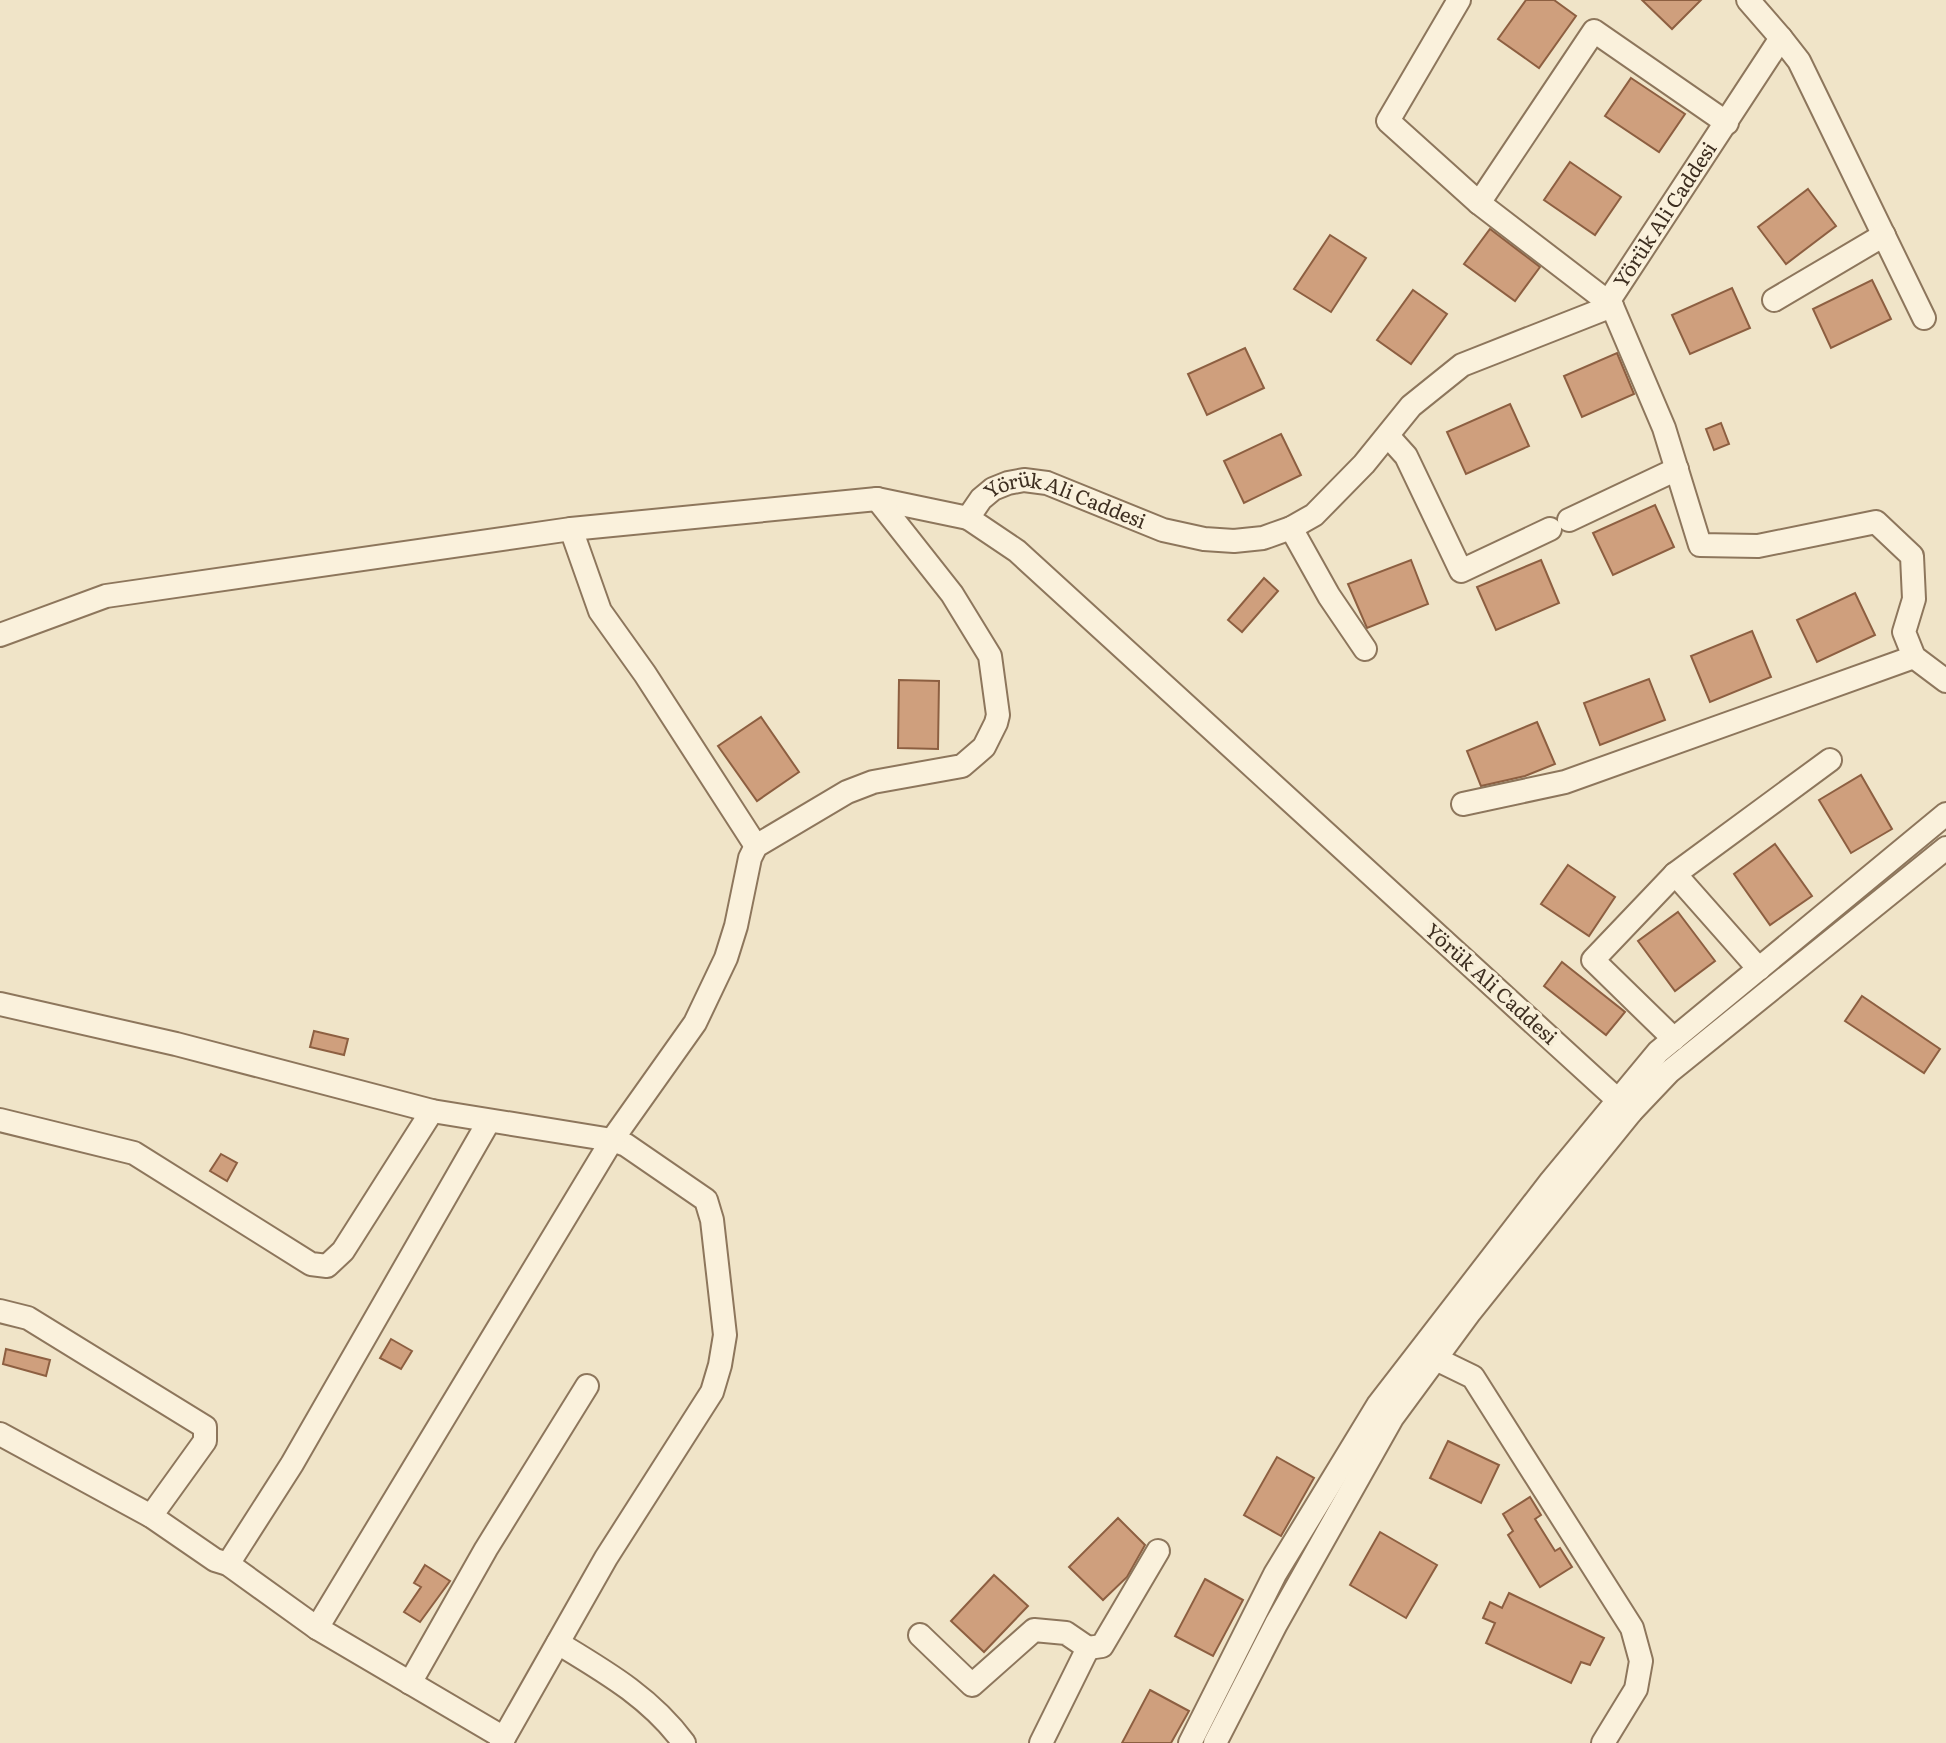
<svg xmlns="http://www.w3.org/2000/svg" width="1946" height="1743" font-family="Literata,serif">
  <style>
    .building { fill: #cf9f7d; stroke: #8d5f41; stroke-width: 2 }
    .lines { fill: none; stroke-linecap: round; stroke-linejoin: round }
    .minor-casing { stroke: #8d765c; stroke-width: 26 }
    .minor { stroke: #faf1dc; stroke-width: 22 }
    .labels { text-anchor: middle; stroke-width: 7; stroke-linejoin: round; paint-order: stroke }
    .street-label { font-size: 20px; fill: #3d2e20; stroke: #f7eed8 }
  </style>
  <rect width="100%" height="100%" fill="#f0e4c8"/>
  <!-- building -->
  <g class="building">
    <polygon points="1526,0 1554,0 1576,16 1539,68 1498,39"/>
    <polygon points="1642,0 1701,0 1672,29"/>
    <polygon points="1631,78 1685,114 1659,152 1605,116"/>
    <polygon points="1570,162 1621,197 1595,235 1544,200"/>
    <polygon points="1808,189 1836,226 1786,264 1758,227"/>
    <polygon points="1490,229 1540,267 1515,301 1464,264"/>
    <polygon points="1330,235 1366,258 1331,312 1294,289"/>
    <polygon points="1872,280 1891,319 1831,348 1813,309"/>
    <polygon points="1732,288 1750,328 1690,354 1672,315"/>
    <polygon points="1413,290 1447,314 1411,364 1377,340"/>
    <polygon points="1245,348 1264,388 1207,415 1188,374"/>
    <polygon points="1617,353 1634,394 1582,417 1564,376"/>
    <polygon points="1510,404 1529,446 1466,474 1447,432"/>
    <polygon points="1721,423 1729,444 1714,450 1706,429"/>
    <polygon points="1281,434 1301,475 1244,503 1224,461"/>
    <polygon points="1655,505 1674,547 1613,575 1593,533"/>
    <polygon points="1411,560 1428,604 1367,628 1348,584"/>
    <polygon points="1541,560 1559,603 1496,630 1477,587"/>
    <polygon points="1264,578 1278,591 1242,632 1228,620"/>
    <polygon points="1855,593 1875,635 1817,662 1797,620"/>
    <polygon points="1752,631 1771,677 1710,702 1691,656"/>
    <polygon points="1649,679 1665,720 1600,745 1584,703"/>
    <polygon points="899,680 939,681 938,749 898,748"/>
    <polygon points="761,717 799,772 757,801 718,746"/>
    <polygon points="1537,722 1555,764 1525,776 1481,786 1467,751"/>
    <polygon points="1861,775 1892,829 1851,853 1819,800"/>
    <polygon points="1775,844 1812,896 1770,925 1734,874"/>
    <polygon points="1568,865 1615,897 1589,936 1541,904"/>
    <polygon points="1678,912 1715,961 1675,991 1638,941"/>
    <polygon points="1562,962 1625,1012 1606,1035 1544,986"/>
    <polygon points="1862,996 1940,1049 1924,1073 1845,1021"/>
    <polygon points="314,1031 348,1039 344,1055 310,1047"/>
    <polygon points="221,1154 237,1163 227,1181 210,1171"/>
    <polygon points="391,1339 412,1351 401,1369 380,1358"/>
    <polygon points="6,1349 50,1360 46,1376 3,1364"/>
    <polygon points="1448,1441 1499,1465 1481,1503 1430,1478"/>
    <polygon points="1277,1457 1314,1478 1281,1536 1244,1515"/>
    <polygon points="1530,1497 1541,1515 1535,1519 1555,1551 1560,1548 1572,1567 1540,1587 1508,1535 1513,1531 1503,1514"/>
    <polygon points="1118,1518 1145,1545 1127,1577 1103,1600 1069,1567"/>
    <polygon points="1380,1532 1437,1565 1406,1618 1350,1585"/>
    <polygon points="425,1565 450,1581 420,1622 404,1612 421,1587 414,1583"/>
    <polygon points="994,1575 1028,1606 984,1652 951,1621"/>
    <polygon points="1205,1579 1243,1600 1213,1656 1175,1636"/>
    <polygon points="1509,1593 1604,1638 1590,1665 1581,1662 1571,1683 1486,1643 1495,1623 1483,1618 1490,1602 1502,1608"/>
    <polygon points="1150,1690 1189,1711 1171,1743 1122,1743"/>
  </g>
  <g class="lines">
    <!-- minor casing -->
    <g class="minor-casing">
      <g id="minor">
        <polyline points="1459,0 1388,121 1479,203 1594,31 1727,123"/>
        <polyline points="1781,38 1799,61 1924,318"/>
        <polyline points="1479,203 1608,302"/>
        <polyline points="1774,300 1884,235"/>
        <polyline points="1612,306 1664,428 1700,545 1758,546 1876,522 1912,556 1914,599 1904,632 1914,657 1946,681"/>
        <polyline points="1388,436 1406,456 1461,571 1550,529"/>
        <polyline points="1569,520 1677,469"/>
        <polyline points="1291,528 1329,596 1365,649"/>
        <polyline points="571,529 600,611 645,674 756,846"/>
        <polyline points="0,635 106,596 571,529 877,499 968,518"/>
        <polyline points="1463,804 1565,782 1914,657"/>
        <polyline points="1675,874 1759,969"/>
        <polyline points="0,1004 176,1044 432,1111 612,1140 626,1145 706,1200 712,1220 725,1335 720,1365 712,1392 606,1558 501,1743"/>
        <polyline points="1674,1039 1593,960 1675,874 1830,760"/>
        <path id="s1" d="M1631,1112L1017,551L968,518L981,499L993,489L1008,483L1024,480L1047,483L1163,530L1204,539L1234,541L1263,538L1291,528L1314,515L1364,464L1411,406L1462,365L1612,306L1608,302L1781,38L1748,0"/>
        <polyline points="0,1120 134,1153 311,1264 327,1266 343,1251 432,1111"/>
        <polyline points="0,1311 28,1318 205,1427 205,1441 151,1516"/>
        <polyline points="1436,1359 1473,1377 1632,1628 1641,1661 1636,1689 1603,1743"/>
        <polyline points="0,1434 151,1516 215,1560 228,1564 317,1628 504,1738"/>
        <polyline points="228,1564 292,1464 489,1121"/>
        <polyline points="317,1628 612,1140 695,1023 726,958 736,926 750,858 756,846 847,792 873,782 962,766 984,747 996,723 998,715 990,656 952,594 877,499"/>
        <polyline points="920,1635 972,1685 1034,1630 1066,1633 1088,1648 1041,1743"/>
        <path d="M558,1643C606,1672 651,1698 684,1743"/>
        <polyline points="1088,1648 1102,1646 1158,1551"/>
        <polyline points="410,1683 486,1549 587,1386"/>
        <polyline points="1190,1743 1275,1574 1378,1405 1551,1181 1658,1052 1946,814"/>
        <polyline points="1215,1743 1276,1624 1392,1418 1470,1312 1567,1191 1631,1112 1669,1072 1946,848"/>
      </g>
    </g>
    <!-- minor -->
    <use href="#minor" class="minor"/>
  </g>
  <g class="labels">
    <!-- street labels -->
    <g class="street-label">
      <text dy="7" stroke="none"><textPath href="#s1" startOffset="1750">Yörük Ali Caddesi</textPath></text>
      <text dy="7" stroke="none"><textPath href="#s1" startOffset="1006">Yörük Ali Caddesi</textPath></text>
      <text transform="translate(1491 984) rotate(42)" y="7">Yörük Ali Caddesi</text>
    </g>
  </g>
</svg>
